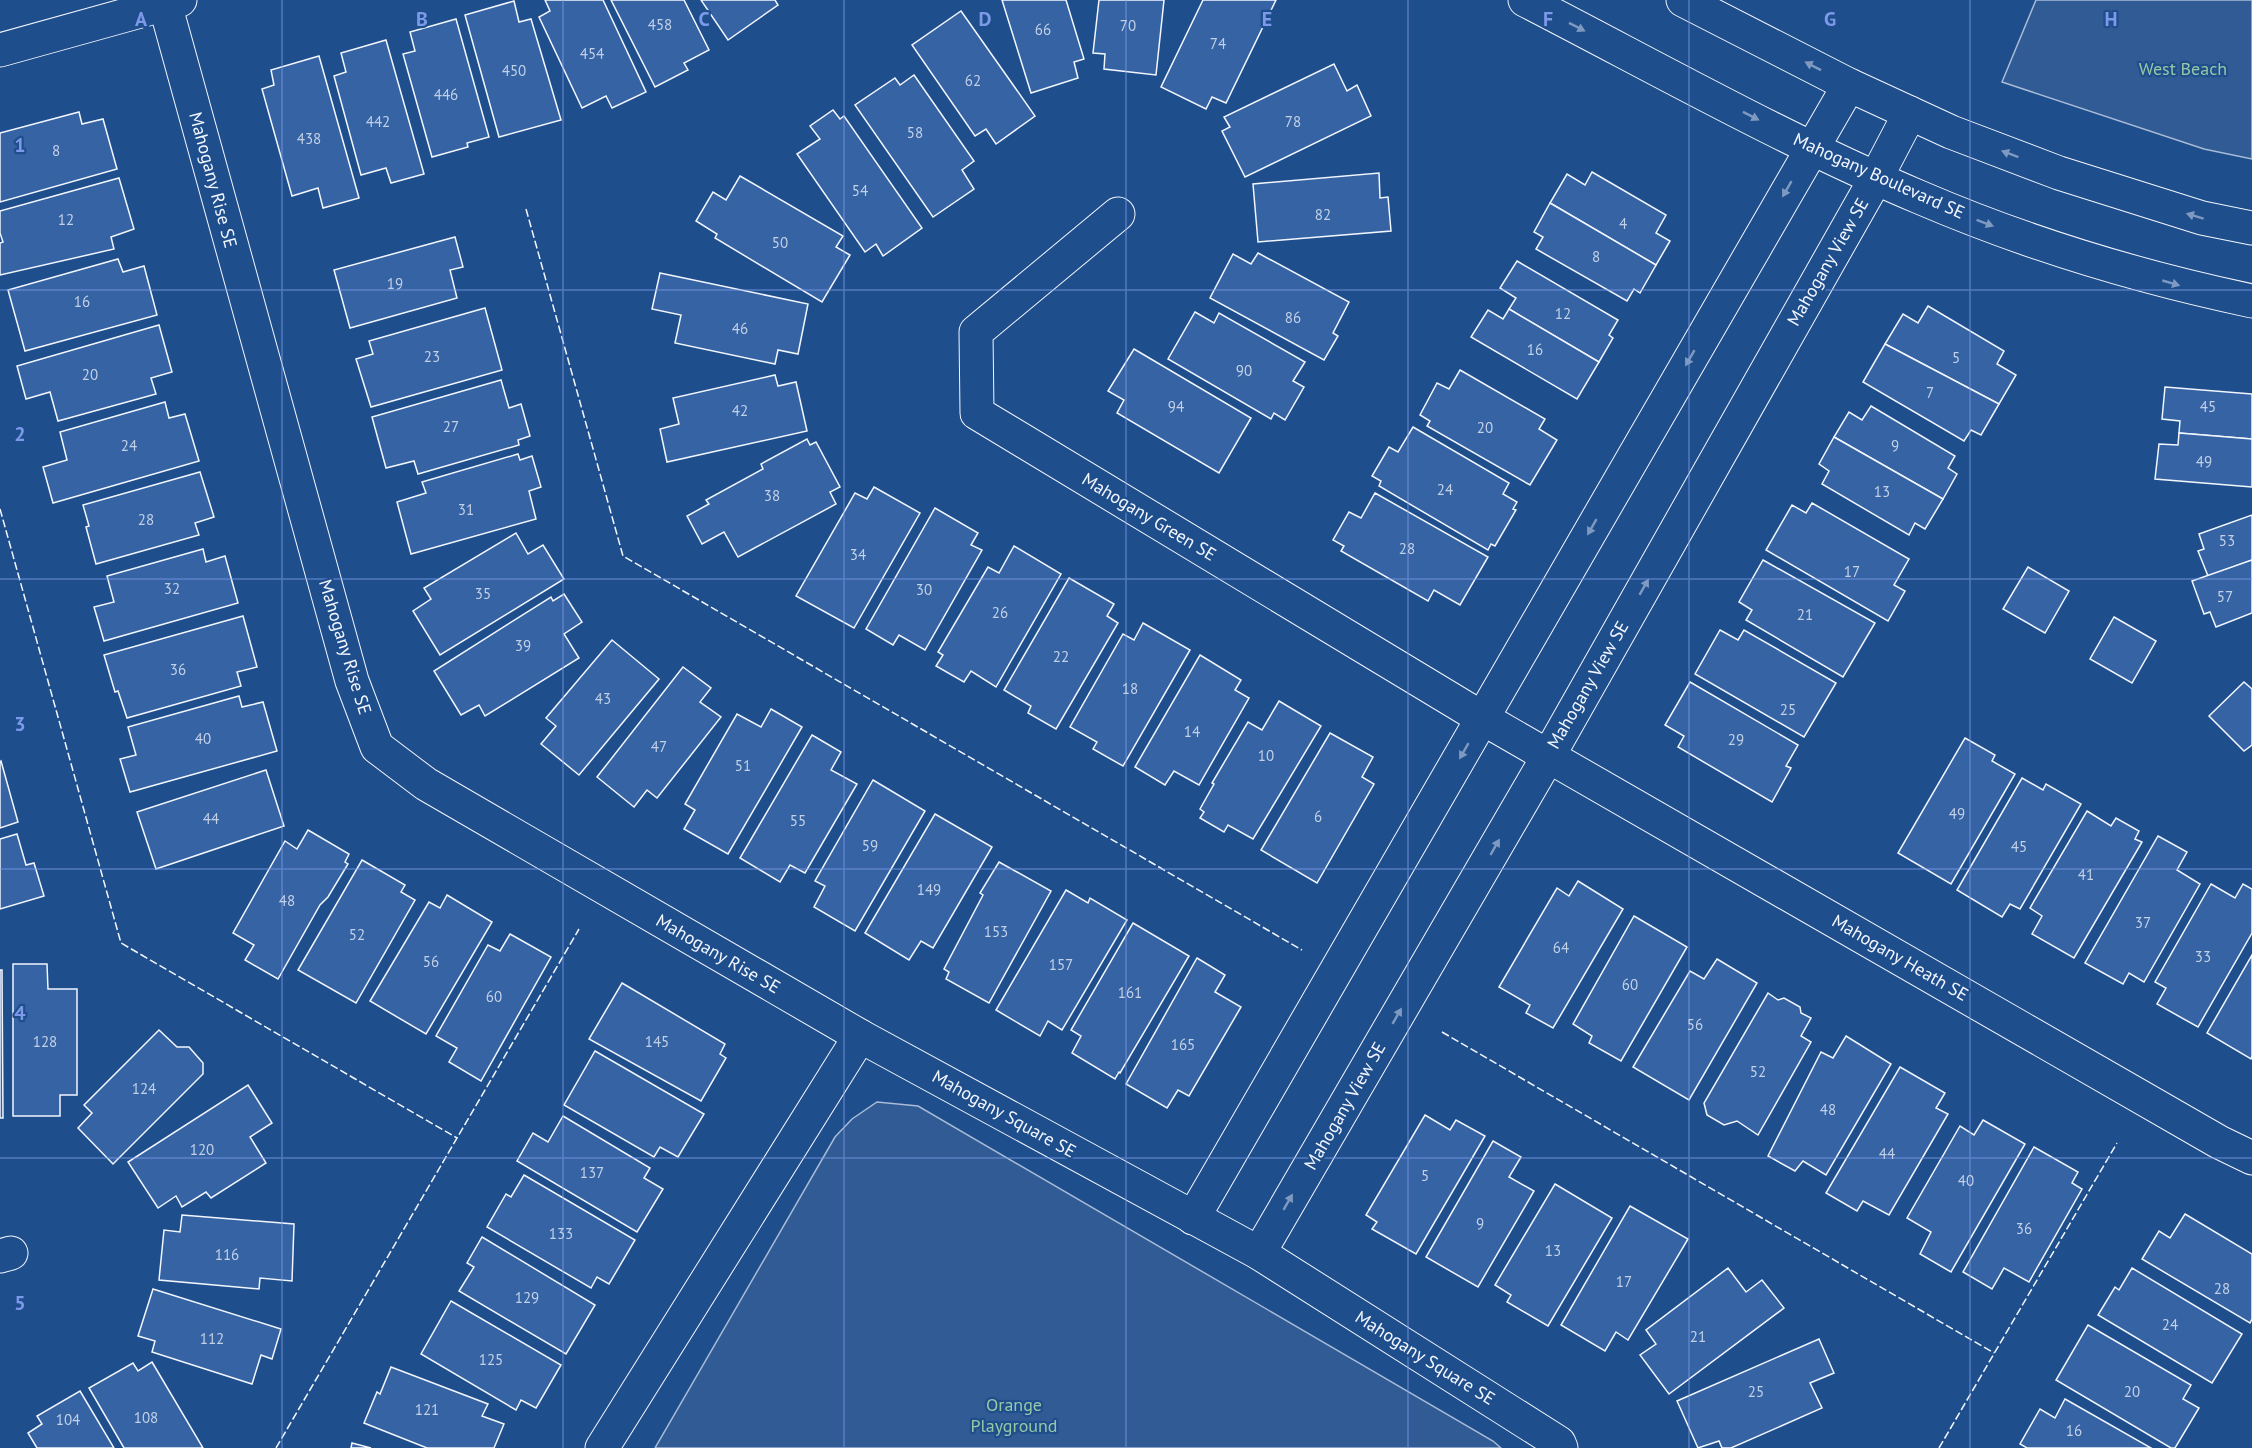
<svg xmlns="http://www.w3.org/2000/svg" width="2252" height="1448" font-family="'PT Sans',sans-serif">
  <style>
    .built { fill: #305b95; stroke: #a8bbd7; stroke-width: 1.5 }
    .building { fill: #3563a3; stroke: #f2f6ff; stroke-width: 1.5 }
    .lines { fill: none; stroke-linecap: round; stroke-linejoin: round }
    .street-casing { stroke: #f2f6ff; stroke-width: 35 }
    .secondary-casing { stroke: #f2f6ff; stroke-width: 35 }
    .street { stroke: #1f4e8c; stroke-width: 33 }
    .secondary { stroke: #1f4e8c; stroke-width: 33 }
    .fence { stroke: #f2f6ff; stroke-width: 1.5; stroke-dasharray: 8 3; stroke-linecap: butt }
    .oneway { fill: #7e9ac0 }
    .grid { fill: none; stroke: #7d9aea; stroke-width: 1.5; stroke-opacity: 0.55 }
    .labels { text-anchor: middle; stroke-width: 4.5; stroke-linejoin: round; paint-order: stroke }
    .number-label { font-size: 15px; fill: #c3d1e8 }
    .park-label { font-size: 18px; fill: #97c8a6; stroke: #1f4e8c }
    .street-label { font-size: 18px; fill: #f2f6ff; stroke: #1f4e8c }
    .grid-label { font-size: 20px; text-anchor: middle; font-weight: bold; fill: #7d9aea; stroke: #1f4e8c; stroke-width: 4.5; stroke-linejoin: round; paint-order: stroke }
  </style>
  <rect width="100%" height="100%" fill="#1f4e8c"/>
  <!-- built -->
  <g class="built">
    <polygon points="2036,0 2252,0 2252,159 2204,149 2002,82"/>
    <polygon points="877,1102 918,1106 1493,1441 1501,1448 655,1448 835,1137 852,1119"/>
  </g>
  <!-- building -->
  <g class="building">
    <polygon points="545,0 603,0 646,92 612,108 606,96 582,108 539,17 550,11"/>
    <polygon points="611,0 684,0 709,50 684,63 688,70 655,87"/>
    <polygon points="701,0 775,0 778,5 728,40"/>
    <polygon points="1002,0 1066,0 1084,59 1074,62 1078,78 1031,93"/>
    <polygon points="1099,0 1164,0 1156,75 1104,69 1105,54 1093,53"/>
    <polygon points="1203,0 1276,0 1226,103 1212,97 1206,109 1161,87"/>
    <polygon points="514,1 519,22 531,19 561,120 499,137 465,15"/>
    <polygon points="961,11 1035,116 996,144 986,129 975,136 912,45"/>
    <polygon points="456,19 489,137 467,143 468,147 432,157 403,54 415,51 410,32"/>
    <polygon points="386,40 424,174 391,183 386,168 361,175 334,76 346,72 341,53"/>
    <polygon points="319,56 359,198 323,208 318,188 292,196 262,89 274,85 271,70"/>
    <polygon points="1334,64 1347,91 1357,85 1371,116 1245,177 1222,131 1230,127 1224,117"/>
    <polygon points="914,75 974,161 962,170 974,189 933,217 855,105 895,78 900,85"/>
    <polygon points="833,110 840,119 844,116 922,228 883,256 876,244 865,252 797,154 820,139 810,126"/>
    <polygon points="79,112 82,124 103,119 117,169 0,202 0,133"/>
    <polygon points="1592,172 1666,215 1656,233 1670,241 1656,265 1550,203 1567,174 1585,185"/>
    <polygon points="1379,173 1380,198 1388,197 1391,231 1258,242 1253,184"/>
    <polygon points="740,176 843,236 836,247 850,255 822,302 715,238 717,234 696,221 713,192 726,200"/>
    <polygon points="119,178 134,229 111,237 114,249 0,275 0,243 3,242 0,233 0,211"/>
    <polygon points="1550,203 1656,265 1640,293 1634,289 1627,301 1536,249 1543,237 1534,232"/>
    <polygon points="455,237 463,267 450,270 457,298 350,328 334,270"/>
    <polygon points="1258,253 1349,302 1333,333 1338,336 1324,360 1210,298 1233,254 1251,264"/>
    <polygon points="118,259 123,272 144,266 157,315 25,351 8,290"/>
    <polygon points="1517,261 1618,320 1609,335 1613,338 1599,362 1509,309 1516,298 1500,288"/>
    <polygon points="660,273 808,304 798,354 778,350 775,364 675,343 681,315 652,309"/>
    <polygon points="1928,306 2004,351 1997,364 2016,375 1999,404 1885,344 1903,314 1918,323"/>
    <polygon points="485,308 502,370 371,407 356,359 373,354 369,341"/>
    <polygon points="1509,309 1599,362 1577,399 1471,337 1488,310 1503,319"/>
    <polygon points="1195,312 1214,323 1219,313 1305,362 1293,381 1304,387 1285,420 1274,413 1271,419 1168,359"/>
    <polygon points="159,325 172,372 151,378 156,394 58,421 50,392 26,399 17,366"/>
    <polygon points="1885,344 1999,404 1981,435 1971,430 1964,441 1863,382"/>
    <polygon points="1134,349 1251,418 1219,473 1117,413 1124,400 1108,391"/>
    <polygon points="1460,370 1545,419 1539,429 1557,440 1530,485 1427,426 1430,421 1420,415 1437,383 1449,389"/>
    <polygon points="775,375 778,386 796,382 807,431 667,462 660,429 679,424 673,398"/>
    <polygon points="501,380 509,408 521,404 530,436 518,440 519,445 418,474 414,461 386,468 372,417"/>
    <polygon points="2165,387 2252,394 2252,439 2179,433 2180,421 2162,419"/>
    <polygon points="165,402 169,418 185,414 199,461 53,503 43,467 67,460 60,432"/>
    <polygon points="1871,406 1955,456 1948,468 1957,474 1943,499 1834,437 1849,412 1862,420"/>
    <polygon points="1413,427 1509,483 1503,494 1517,502 1513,509 1516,510 1495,546 1491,544 1488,550 1379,486 1381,481 1372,476 1389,447 1398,452"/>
    <polygon points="2179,433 2252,439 2252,487 2155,479 2159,444 2178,445"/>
    <polygon points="1834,437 1943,499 1925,529 1915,523 1909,535 1822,484 1829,471 1819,464"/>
    <polygon points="807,439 810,445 816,442 840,487 830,492 836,504 738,557 724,532 702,544 687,516 709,504 706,500 763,469 761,464"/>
    <polygon points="518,454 520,460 532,456 541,487 529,491 536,519 411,554 397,502 426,493 422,482"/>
    <polygon points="200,472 214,517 195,523 199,535 96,564 86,527 89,526 83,505"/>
    <polygon points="874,487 920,513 854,628 796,596 855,493 867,499"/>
    <polygon points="1375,493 1488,557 1460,605 1434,590 1428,601 1341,551 1344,546 1333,540 1349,512 1361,518"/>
    <polygon points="1812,503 1909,559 1894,585 1905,591 1888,621 1766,550 1792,505 1806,513"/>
    <polygon points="935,508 978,533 971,545 982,550 925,650 899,635 893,645 866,629"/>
    <polygon points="2252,515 2252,560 2208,576 2198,551 2204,549 2199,534"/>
    <polygon points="516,533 528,554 543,545 564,579 440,655 413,611 431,599 424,588"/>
    <polygon points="1014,546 1061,574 996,687 971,671 964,682 936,666 943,655 938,652 988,567 999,573"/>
    <polygon points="203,549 206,562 225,556 238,603 104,641 94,607 114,602 107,576"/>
    <polygon points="1763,560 1875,623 1843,677 1746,620 1752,610 1739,602"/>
    <polygon points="2252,560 2252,613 2216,627 2210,612 2204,614 2192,581"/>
    <polygon points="2028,567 2069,591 2045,633 2003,609"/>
    <polygon points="1069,578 1114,604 1107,616 1118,623 1056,729 1028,713 1031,706 1004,690"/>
    <polygon points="564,594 582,622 564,634 579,658 485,716 479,705 461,715 434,671 551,597 553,601"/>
    <polygon points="243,616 257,667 237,672 241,686 127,718 118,691 115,692 104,655"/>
    <polygon points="2114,617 2156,641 2132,683 2090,659"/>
    <polygon points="1143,623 1190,650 1123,766 1093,749 1097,742 1070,727 1123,634 1134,640"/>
    <polygon points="1720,630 1738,640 1744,630 1836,683 1804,737 1695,674"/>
    <polygon points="612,640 659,679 579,775 541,744 556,726 546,718"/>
    <polygon points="1200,655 1241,680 1235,690 1249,698 1199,785 1174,771 1165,785 1135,767"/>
    <polygon points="683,667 711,688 700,702 721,717 657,798 647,790 634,807 597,777"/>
    <polygon points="1690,682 1798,745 1786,766 1791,768 1772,802 1678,747 1684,736 1665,725"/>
    <polygon points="2244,682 2252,689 2252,745 2244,751 2209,716"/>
    <polygon points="239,696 242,707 263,702 277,751 130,792 120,759 136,755 128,727"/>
    <polygon points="1279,701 1321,726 1253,839 1228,825 1224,832 1200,818 1204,812 1200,809 1214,784 1212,783 1248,722 1262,730"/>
    <polygon points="771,709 802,727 728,854 684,829 695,810 685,804 737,714 761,727"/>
    <polygon points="1330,733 1373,757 1362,777 1374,784 1317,883 1261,850"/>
    <polygon points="812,735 841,752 831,770 857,784 805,873 790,865 780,882 740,858"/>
    <polygon points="1965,738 1995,755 1992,761 2015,774 1951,884 1898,853"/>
    <polygon points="1,761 18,822 0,828 0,762"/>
    <polygon points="266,770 284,826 156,869 137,812"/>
    <polygon points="2022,778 2043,790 2046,784 2081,804 2020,909 2010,904 2002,917 1957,890"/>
    <polygon points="873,780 925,811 855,931 814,907 825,886 815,881"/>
    <polygon points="2087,811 2111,826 2116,818 2139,831 2135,839 2142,842 2074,958 2032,934 2042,916 2030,908"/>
    <polygon points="935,814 992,847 933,948 921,941 909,960 865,933"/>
    <polygon points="308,830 349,854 345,862 348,864 328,897 320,905 278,979 245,960 254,945 233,933 285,841 297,849"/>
    <polygon points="17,834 26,865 34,863 44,896 0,909 0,839"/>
    <polygon points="2158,836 2187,852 2177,870 2200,884 2144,982 2129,973 2123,984 2085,963"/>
    <polygon points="362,860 405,885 401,892 415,900 356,1003 298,970"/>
    <polygon points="999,862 1051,891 989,1003 946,979 949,972 944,969 983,895 980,893"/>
    <polygon points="1578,881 1623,909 1553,1028 1526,1013 1530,1005 1499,987 1557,888 1569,896"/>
    <polygon points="2211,884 2235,898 2243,884 2252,889 2252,933 2198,1027 2157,1004 2166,988 2155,982"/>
    <polygon points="1066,890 1088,903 1090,898 1127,920 1062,1030 1048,1021 1040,1036 996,1010"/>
    <polygon points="447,895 492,922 426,1034 370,1001 429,902 440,908"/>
    <polygon points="1634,916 1687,947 1621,1061 1589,1043 1592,1036 1573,1024"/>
    <polygon points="1133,923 1189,956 1120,1073 1119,1072 1115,1079 1072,1053 1081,1036 1071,1030"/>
    <polygon points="510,934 551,957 481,1081 449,1062 457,1048 436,1036 488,945 500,951"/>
    <polygon points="2252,955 2252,1056 2251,1059 2207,1033"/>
    <polygon points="1197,958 1225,975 1215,992 1241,1007 1189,1096 1178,1090 1167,1108 1126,1084"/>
    <polygon points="1717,959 1757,983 1689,1100 1633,1067 1690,971 1704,979"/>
    <polygon points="13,964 47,964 48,989 77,989 77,1095 60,1095 60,1116 13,1116"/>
    <polygon points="0,970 2,970 3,1118 0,1118"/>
    <polygon points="622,983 725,1044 720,1054 726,1058 701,1101 589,1039"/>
    <polygon points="1768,993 1778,1000 1784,998 1800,1007 1801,1013 1811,1018 1801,1036 1811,1042 1758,1135 1737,1121 1724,1125 1707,1115 1704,1103"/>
    <polygon points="159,1030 177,1047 189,1047 203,1063 203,1074 113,1164 78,1128 92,1113 84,1105"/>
    <polygon points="1846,1036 1891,1064 1826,1175 1803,1161 1795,1171 1768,1156 1821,1052 1833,1058"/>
    <polygon points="595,1051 704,1114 678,1157 660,1147 654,1157 564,1105"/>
    <polygon points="1900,1067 1945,1093 1936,1108 1948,1114 1889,1215 1863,1201 1857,1211 1826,1193"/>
    <polygon points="248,1085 272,1123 250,1137 266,1163 211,1198 206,1192 182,1207 176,1196 158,1208 128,1162"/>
    <polygon points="1425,1115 1450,1130 1456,1120 1485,1136 1416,1254 1372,1229 1377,1222 1366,1215"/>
    <polygon points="563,1116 650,1168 644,1178 663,1189 637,1232 517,1161 533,1133 548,1142"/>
    <polygon points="1983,1120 2025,1144 1951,1272 1920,1254 1931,1232 1907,1218 1960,1126 1974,1135"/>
    <polygon points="1493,1141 1521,1157 1509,1177 1534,1191 1478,1287 1426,1257"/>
    <polygon points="2034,1147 2078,1172 2072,1183 2082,1189 2029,1282 2004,1268 1992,1289 1963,1272"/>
    <polygon points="524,1175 635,1240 609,1284 597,1277 591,1288 487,1227 506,1194 511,1197"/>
    <polygon points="1555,1184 1612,1218 1548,1326 1507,1302 1511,1295 1495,1285"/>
    <polygon points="1630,1206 1688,1239 1628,1340 1616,1332 1605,1351 1561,1325"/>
    <polygon points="2185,1214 2252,1254 2252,1319 2250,1323 2142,1259 2159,1231 2170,1238"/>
    <polygon points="182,1215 294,1224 292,1281 260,1278 259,1289 159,1280 164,1230 180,1232"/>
    <polygon points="482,1237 595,1305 566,1354 459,1291 474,1267 467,1263"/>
    <polygon points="1728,1268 1746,1292 1762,1280 1784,1308 1669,1394 1640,1355 1656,1344 1646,1330"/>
    <polygon points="2132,1268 2242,1334 2212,1383 2098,1315 2115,1287 2119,1290"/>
    <polygon points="153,1289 281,1329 272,1359 261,1355 252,1384 152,1352 155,1341 138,1336"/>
    <polygon points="451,1301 561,1365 536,1408 521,1400 516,1410 421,1354"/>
    <polygon points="2088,1325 2191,1385 2183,1399 2199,1408 2175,1448 2171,1448 2056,1380"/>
    <polygon points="1819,1339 1834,1373 1810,1383 1822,1408 1731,1448 1722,1448 1719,1441 1698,1448 1677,1401"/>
    <polygon points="152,1362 203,1448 124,1448 89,1388 133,1363 138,1371"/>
    <polygon points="391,1367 488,1404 482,1416 504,1424 494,1448 427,1448 364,1423 377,1392 380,1394"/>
    <polygon points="80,1391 114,1448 37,1448 28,1433 42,1424 37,1416"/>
    <polygon points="2065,1399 2151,1448 2027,1448 2020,1444 2040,1409 2055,1418"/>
    <polygon points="352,1443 371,1448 351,1448"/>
  </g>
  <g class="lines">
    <!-- street casing -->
    <g class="street-casing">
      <g id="street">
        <polyline points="165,4 352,681 377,747 426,784 860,1036"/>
        <polyline points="0,50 180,0"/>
        <polyline points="1118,214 976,332 977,413 1482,718 2219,1142 2252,1158"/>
        <polyline points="1193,1218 1849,85"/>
        <polyline points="1259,1253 1549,755 1876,178 1910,113"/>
        <polyline points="0,1256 11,1253"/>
        <polyline points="602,1448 860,1036 1259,1253 1559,1443 1561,1448"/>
      </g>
    </g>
    <!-- secondary casing -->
    <g class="secondary-casing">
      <g id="secondary">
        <path d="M1525,0C1655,67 1784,140 1919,197C2026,243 2138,277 2252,301"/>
        <polyline points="1683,0 1849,85 1951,132 2059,173 2202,218 2252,228"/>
      </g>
    </g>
    <!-- street -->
    <use href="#street" class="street"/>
    <!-- secondary -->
    <use href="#secondary" class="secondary"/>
    <!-- fence -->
    <g class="fence">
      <polyline points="526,209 623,556 1302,950"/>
      <polyline points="0,509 121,943 457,1138"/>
      <polyline points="1442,1032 1994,1353"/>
      <polyline points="276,1448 579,929"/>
      <polyline points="1939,1448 2117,1143"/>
    </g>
  </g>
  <!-- one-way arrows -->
  <defs><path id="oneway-solid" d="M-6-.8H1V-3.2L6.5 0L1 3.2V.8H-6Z" transform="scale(1.5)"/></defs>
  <g class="oneway">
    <use href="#oneway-solid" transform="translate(1577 27) rotate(27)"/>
    <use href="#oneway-solid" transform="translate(1813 66) rotate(-153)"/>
    <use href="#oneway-solid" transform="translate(1751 116) rotate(27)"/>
    <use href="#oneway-solid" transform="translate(2010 154) rotate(-159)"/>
    <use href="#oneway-solid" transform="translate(1787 189) rotate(120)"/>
    <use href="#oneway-solid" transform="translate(2195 216) rotate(-163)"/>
    <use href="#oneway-solid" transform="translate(1985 223) rotate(21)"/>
    <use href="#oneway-solid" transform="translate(2171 283) rotate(16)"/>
    <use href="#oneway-solid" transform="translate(1690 358) rotate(120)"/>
    <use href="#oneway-solid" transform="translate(1592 527) rotate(120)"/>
    <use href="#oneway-solid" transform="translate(1644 587) rotate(-60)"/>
    <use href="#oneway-solid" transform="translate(1464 751) rotate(120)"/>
    <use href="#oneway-solid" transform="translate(1495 847) rotate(-60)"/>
    <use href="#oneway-solid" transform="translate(1397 1016) rotate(-60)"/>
    <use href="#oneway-solid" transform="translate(1288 1202) rotate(-60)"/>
  </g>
  <!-- grid -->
  <path class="grid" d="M282,0V1448M563,0V1448M844,0V1448M1126,0V1448M1408,0V1448M1689,0V1448M1970,0V1448M0,290H2252M0,579H2252M0,869H2252M0,1158H2252"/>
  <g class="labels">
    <!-- number labels -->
    <g class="number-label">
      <text x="660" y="30">458</text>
      <text x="1128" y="31">70</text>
      <text x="1043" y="35">66</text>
      <text x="1218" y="49">74</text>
      <text x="592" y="59">454</text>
      <text x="514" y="76">450</text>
      <text x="973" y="86">62</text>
      <text x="446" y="100">446</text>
      <text x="378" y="127">442</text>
      <text x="1293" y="127">78</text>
      <text x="915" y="138">58</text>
      <text x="309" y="144">438</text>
      <text x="56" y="156">8</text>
      <text x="860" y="196">54</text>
      <text x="1323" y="220">82</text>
      <text x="66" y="225">12</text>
      <text x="1623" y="229">4</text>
      <text x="780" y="248">50</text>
      <text x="1596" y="262">8</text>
      <text x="395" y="289">19</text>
      <text x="82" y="307">16</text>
      <text x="1563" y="319">12</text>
      <text x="1293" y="323">86</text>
      <text x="740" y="334">46</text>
      <text x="1535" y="355">16</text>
      <text x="432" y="362">23</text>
      <text x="1956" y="363">5</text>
      <text x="1244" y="376">90</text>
      <text x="90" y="380">20</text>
      <text x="1930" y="398">7</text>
      <text x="1176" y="412">94</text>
      <text x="2208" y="412">45</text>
      <text x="740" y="416">42</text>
      <text x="451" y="432">27</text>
      <text x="1485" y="433">20</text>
      <text x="129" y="451">24</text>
      <text x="1895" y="451">9</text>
      <text x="2204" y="467">49</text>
      <text x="1445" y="495">24</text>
      <text x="1882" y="497">13</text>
      <text x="772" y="501">38</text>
      <text x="466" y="515">31</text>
      <text x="146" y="525">28</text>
      <text x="2227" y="546">53</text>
      <text x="1407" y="554">28</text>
      <text x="858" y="560">34</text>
      <text x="1852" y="577">17</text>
      <text x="172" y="594">32</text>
      <text x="924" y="595">30</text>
      <text x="483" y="599">35</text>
      <text x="2225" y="602">57</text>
      <text x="1000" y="618">26</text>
      <text x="1805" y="620">21</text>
      <text x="523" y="651">39</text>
      <text x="1061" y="662">22</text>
      <text x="178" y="675">36</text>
      <text x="1130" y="694">18</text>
      <text x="603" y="704">43</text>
      <text x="1788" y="715">25</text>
      <text x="1192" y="737">14</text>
      <text x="203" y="744">40</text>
      <text x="1736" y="745">29</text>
      <text x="659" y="752">47</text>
      <text x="1266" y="761">10</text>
      <text x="743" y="771">51</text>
      <text x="1957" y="819">49</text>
      <text x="1318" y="822">6</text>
      <text x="211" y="824">44</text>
      <text x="798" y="826">55</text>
      <text x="870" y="851">59</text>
      <text x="2019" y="852">45</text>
      <text x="2086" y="880">41</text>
      <text x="929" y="895">149</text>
      <text x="287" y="906">48</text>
      <text x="2143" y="928">37</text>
      <text x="996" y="937">153</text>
      <text x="357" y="940">52</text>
      <text x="1561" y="953">64</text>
      <text x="2203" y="962">33</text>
      <text x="431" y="967">56</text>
      <text x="1061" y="970">157</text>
      <text x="1630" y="990">60</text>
      <text x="1130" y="998">161</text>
      <text x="494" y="1002">60</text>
      <text x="1695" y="1030">56</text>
      <text x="45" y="1047">128</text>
      <text x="657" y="1047">145</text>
      <text x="1183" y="1050">165</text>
      <text x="1758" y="1077">52</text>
      <text x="144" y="1094">124</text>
      <text x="1828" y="1115">48</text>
      <text x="202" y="1155">120</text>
      <text x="1887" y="1159">44</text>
      <text x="592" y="1178">137</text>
      <text x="1425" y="1181">5</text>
      <text x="1966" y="1186">40</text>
      <text x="1480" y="1229">9</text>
      <text x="2024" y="1234">36</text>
      <text x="561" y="1239">133</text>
      <text x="1553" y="1256">13</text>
      <text x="227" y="1260">116</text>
      <text x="1624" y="1287">17</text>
      <text x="2222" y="1294">28</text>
      <text x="527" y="1303">129</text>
      <text x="2170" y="1330">24</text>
      <text x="1698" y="1342">21</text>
      <text x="212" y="1344">112</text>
      <text x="491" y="1365">125</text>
      <text x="1756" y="1397">25</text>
      <text x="2132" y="1397">20</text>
      <text x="427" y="1415">121</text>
      <text x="146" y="1423">108</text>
      <text x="68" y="1425">104</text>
      <text x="2074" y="1436">16</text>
    </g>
    <!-- park labels -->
    <g class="park-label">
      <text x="2183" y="75">West Beach</text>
      <text x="1014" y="1411">Orange<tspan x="1014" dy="21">Playground</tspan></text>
    </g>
    <!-- street labels -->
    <g class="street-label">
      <text transform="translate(1879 176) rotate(24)" y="6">Mahogany Boulevard SE</text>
      <text transform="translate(213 180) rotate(75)" y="6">Mahogany Rise SE</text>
      <text transform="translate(1828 262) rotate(-60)" y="6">Mahogany View SE</text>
      <text transform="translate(1149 517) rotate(31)" y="6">Mahogany Green SE</text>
      <text transform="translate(345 647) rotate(73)" y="6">Mahogany Rise SE</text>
      <text transform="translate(1588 685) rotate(-60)" y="6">Mahogany View SE</text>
      <text transform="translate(718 954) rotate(30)" y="6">Mahogany Rise SE</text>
      <text transform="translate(1900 958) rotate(30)" y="6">Mahogany Heath SE</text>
      <text transform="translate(1345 1106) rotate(-60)" y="6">Mahogany View SE</text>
      <text transform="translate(1004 1114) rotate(29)" y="6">Mahogany Square SE</text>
      <text transform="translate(1425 1358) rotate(32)" y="6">Mahogany Square SE</text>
    </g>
  </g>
  <g class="grid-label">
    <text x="141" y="26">A</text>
    <text x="422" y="26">B</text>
    <text x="704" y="26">C</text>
    <text x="985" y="26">D</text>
    <text x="1267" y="26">E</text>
    <text x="1548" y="26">F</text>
    <text x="1830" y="26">G</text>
    <text x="2111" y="26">H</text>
    <text x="20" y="152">1</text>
    <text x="20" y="441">2</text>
    <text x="20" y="731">3</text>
    <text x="20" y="1020">4</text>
    <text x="20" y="1310">5</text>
  </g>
</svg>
